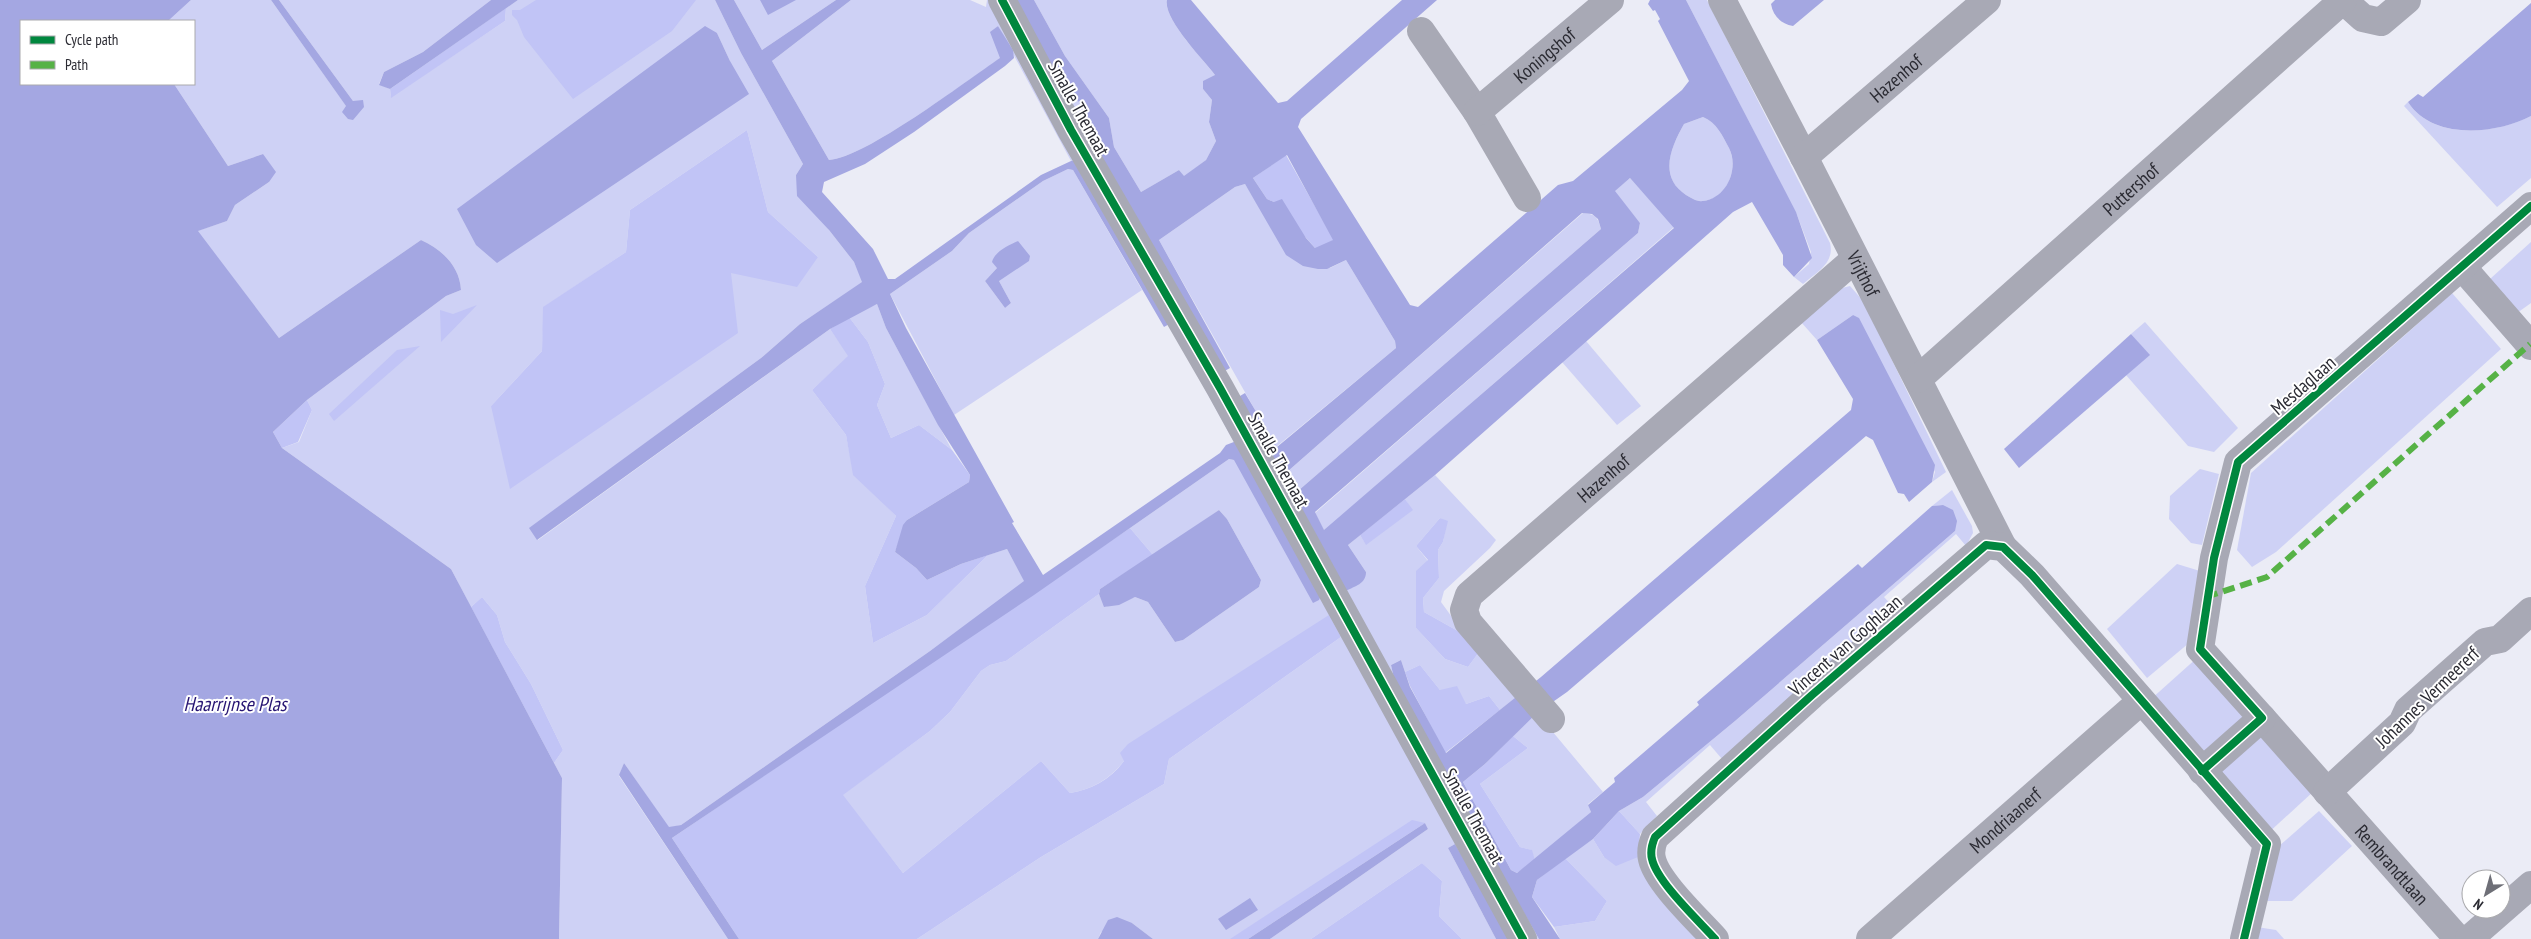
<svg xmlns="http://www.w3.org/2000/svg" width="2531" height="939" font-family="'PT Sans Narrow',sans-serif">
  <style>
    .green { fill: #ced1f5; fill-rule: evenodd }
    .forest { fill: #c1c4f6 }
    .water { fill: #a4a7e2; fill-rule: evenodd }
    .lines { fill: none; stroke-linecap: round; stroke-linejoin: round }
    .street { stroke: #a8a9b5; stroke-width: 28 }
    .quiet { stroke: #56b246; stroke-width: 6; stroke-dasharray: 12 6; stroke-linecap: butt }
    .cycleway-casing { stroke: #fff; stroke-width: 11 }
    .cycleway { stroke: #00873e; stroke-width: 8 }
    .labels { text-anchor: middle; stroke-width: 4; stroke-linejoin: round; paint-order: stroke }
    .street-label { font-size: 19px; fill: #2b2b33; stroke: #fff }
    .water-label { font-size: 20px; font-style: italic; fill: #271573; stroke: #fff }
  </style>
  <rect width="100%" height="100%" fill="#ebecf6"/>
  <!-- green -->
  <g class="green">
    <path d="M191,0H271L347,107L353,101L279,0H491L423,52L384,72L379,84L390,89L391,97L505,21L506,8L518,0H715L741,53L803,164L796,175L829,230L854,262L863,282L800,324L761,358L530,528L538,540L830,329L849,356L812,390L846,435L854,475L896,516L865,586L873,643L927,615L988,555L1007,549L1025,582L930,651L681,825L669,828L624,763L619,776L728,939H559L562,778L554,763L563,750L531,684L505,642L497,615L482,597L471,607L451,569L282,448L299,442L312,410L307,400L446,296L461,290C460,267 442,249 421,240L279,338L197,231L227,221L235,205L269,182L263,154L228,166L174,84H194V21H168ZM717,33L730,61L506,257ZM747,130L768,212L818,257L731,273L491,406L542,351L544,307L626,252L630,210Z"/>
    <polygon points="734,0 836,0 762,50"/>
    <path d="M851,0H970L986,7L987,0H1011L1057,84L1079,102L1089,121L1095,154L1279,479L1583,213C1595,214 1598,217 1601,229L1291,497L1338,583L1366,572L1348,545L1360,535L1366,544L1412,510L1405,499L1435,475L1496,540L1490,548L1444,591L1441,602L1465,635L1424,612L1423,598L1439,578L1438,550L1443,542L1447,522L1440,518L1416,546L1428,561L1416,628L1445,659L1468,667L1479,652L1521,693L1500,710L1489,696L1466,704L1440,690L1420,665L1405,672L1401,660L1391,665L1397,692L1539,939H1511L1455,844L1448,848L1496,939H1462L1439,916L1442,881L1422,863L1311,939H1270L1428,829L1425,823L1332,874L1231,939H1153L1132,923L1101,932L1098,939H917L1041,857L1164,784L1169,759L1341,637L1329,616L1124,761C1110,779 1091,790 1070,793L1041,761L903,873L842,795L930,731L950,712L981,671L990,665L1006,661L1099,594L1105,607L1135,597L1148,602L1175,642L1183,640L1259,587L1261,580L1227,519L1219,510L1153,555L1130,528L1229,459L1234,460L1238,440L1234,442L1079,160L1071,161L998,26L991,32L1001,58C966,81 865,158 829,160L772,61Z"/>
    <path d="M1034,0H1167C1163,19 1203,59 1215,75L1203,89L1212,100L1209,122L1216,141L1206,160L1184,177L1179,170L1141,192L1114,147L1109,118L1065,56Z"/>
    <path d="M1686,0H1707L1830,243C1835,263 1817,272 1803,284L1794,277L1809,264L1811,252L1797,215Z"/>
    <path d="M2408,102C2433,141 2496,134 2531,116V178L2497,207L2404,106Z"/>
    <path d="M1703,117C1717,123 1722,135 1729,148C1739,167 1728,199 1703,201C1697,202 1691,198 1686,195C1658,177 1671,147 1684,124Z"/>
    <path d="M1068,169L1073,170L1142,290L954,415L890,294L952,251L969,233L1043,181ZM997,268L999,281L1011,303L1005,308L985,281Z"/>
    <polygon points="1630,178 1674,227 1324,531 1315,513 1638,233 1640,223 1614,191"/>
    <polygon points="1245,184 1263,213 1330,268 1346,260 1395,341 1396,348 1276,447 1159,240 1235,187"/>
    <polygon points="2531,242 2531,303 2517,313 2490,279"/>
    <polygon points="1850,286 1864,302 1946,472 1932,482 1935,472 1853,315 1817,340 1801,322 1838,289"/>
    <polygon points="2452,293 2501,349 2276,552 2252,567 2237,550 2251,473"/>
    <polygon points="877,304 886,328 952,450 919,425 891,438 877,405 885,384 868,342 849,317"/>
    <polygon points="2145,322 2238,428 2214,452 2188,446 2126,375 2149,355 2131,334"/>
    <polygon points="1586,341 1641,406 1617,425 1562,362"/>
    <polygon points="2200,469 2219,474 2202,545 2191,543 2169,519 2170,496"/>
    <polygon points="1952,490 1972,526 1973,533 1966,546 1956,534 1884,597 1894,608 1722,759 1710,745 1646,802 1657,816 1640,834 1619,811 1643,797 1735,721 1955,531 1943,505 1932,506"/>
    <polygon points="2177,564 2200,571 2189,643 2147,678 2107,629"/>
    <polygon points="2198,657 2253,720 2205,763 2150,700"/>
    <polygon points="1537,713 1603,792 1588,804 1591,812 1535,860 1531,850 1520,847 1480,784 1528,748 1513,736"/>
    <polygon points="2259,729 2314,791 2266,835 2211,772"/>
    <polygon points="2319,811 2352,846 2292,901 2262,901 2279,846"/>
    <polygon points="1593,839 1604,857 1638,857 1641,870 1699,939 1560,939 1554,927 1595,921 1607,901 1565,858"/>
    <polygon points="2257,927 2276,930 2284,939 2254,939"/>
  </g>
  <!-- forest -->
  <g class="forest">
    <polygon points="536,0 696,0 672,31 573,99 524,37 517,20 512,15 512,10 520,10"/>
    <polygon points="506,8 505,21 391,98 390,89"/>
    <polygon points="747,130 768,212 818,257 797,287 731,273 738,333 510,489 491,406 542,351 543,307 626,252 630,210"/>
    <polygon points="1286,155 1334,240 1316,249 1274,202 1267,199 1253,178"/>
    <polygon points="477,305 441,342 440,310 453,314"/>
    <polygon points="849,317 868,342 885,384 877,405 891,438 919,425 952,450 970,475 969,482 907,520 895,552 916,568 927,580 961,564 988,555 927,615 873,643 865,586 896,516 853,475 846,435 812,390 848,356 830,329"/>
    <polygon points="420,346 334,421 329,414 397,350"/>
    <polygon points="307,400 312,410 298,442 282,448 273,432"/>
    <polygon points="1405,499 1413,510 1366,545 1360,535"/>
    <polygon points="1440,518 1448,521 1443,542 1438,550 1439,578 1423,598 1424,612 1465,635 1479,652 1468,667 1445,659 1416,628 1416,571 1428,560 1416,546"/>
    <path d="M1130,528L1153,555L1100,589L1099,594L1006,661L990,665L981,671L950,712L930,731L843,795L903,873L1041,761L1070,793C1091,790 1111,779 1124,761L1120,753L1128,744L1329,615L1341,637L1169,759L1164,784L1041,857L917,939H739L672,838Z"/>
    <polygon points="482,597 497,615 505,642 531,684 563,750 554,763 471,607"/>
    <polygon points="1420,665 1440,690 1457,686 1466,704 1489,696 1500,710 1445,753 1410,686 1405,672"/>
    <polygon points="1513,736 1528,748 1480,784 1520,847 1532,850 1535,860 1517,873 1511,870 1463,782 1485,764"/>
    <polygon points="1619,811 1640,834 1638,857 1616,866 1604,857 1593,839"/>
    <polygon points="1412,820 1425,823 1248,939 1230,939"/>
    <polygon points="1565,858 1607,901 1595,921 1554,927 1532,897 1537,880"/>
    <polygon points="1422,863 1442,881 1439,916 1462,939 1311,939"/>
  </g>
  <!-- water -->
  <g class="water">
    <path d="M0,0H191L168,21H21V84H174L228,166L263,154L276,172L269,182L235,205L227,221L198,231L279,338L421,240C442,249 460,267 461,290L446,296L307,400L273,432L282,448L451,569L562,778L559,939H0Z"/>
    <polygon points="271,0 279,0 353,101 363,100 364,107 353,120 348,119 342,112 346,106"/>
    <polygon points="491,0 518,0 390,89 379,85 384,72 423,52"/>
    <path d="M715,0H734L762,50L836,0H851L772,61L829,160C865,158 966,81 1000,58L990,32L998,26L1013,50L1014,58L1005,66L914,132L865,164L824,182L822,192L873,249L888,279H895L1041,175L1071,161L1079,160L1171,323L1164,327L1073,170L1068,169L1043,181L969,233L952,251L890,294L906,328L1014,522L1012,523L1043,575L1220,453L1226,445L1239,440L1321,595L1319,600L1313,603L1234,460L1229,459L1034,595L672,838L739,939H728L619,775L624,763L669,827L681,825L930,651L1024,581L1007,549L961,564L927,580L916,568L895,552L903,525L907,520L969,482L970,475L938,425L886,328L877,304L830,329L537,540L529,528L761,358L800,324L862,282L854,262L829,230L797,196L796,175L803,164L741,53Z"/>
    <polygon points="760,0 796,0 768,15"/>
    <path d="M1011,0H1034L1065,56L1109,118L1114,147L1141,192L1179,170L1184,176L1206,160L1216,141L1209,122L1212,100L1203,89V81L1215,75C1203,59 1163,19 1167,0H1191L1278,103L1287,101L1402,0H1437L1301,119L1298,127L1410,305L1418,307L1558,185L1573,181L1682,90L1689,81L1658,21L1660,19L1655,10L1653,11L1648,4L1650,0H1686L1796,212L1812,258L1794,277L1783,265V255L1752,202L1733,212L1435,475L1348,545L1366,572C1366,584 1355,586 1346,591L1291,497L1601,229L1598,219L1592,214L1582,213L1279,479L1235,399L1245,393L1277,447L1396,348L1395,341L1346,260L1327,269H1318L1303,266L1286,255L1245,184L1235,187L1159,240L1230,368L1221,373L1095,154L1089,121L1079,102L1057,84ZM1703,117C1717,123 1722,135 1729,148C1739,167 1728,198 1703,201C1697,202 1691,198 1686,195C1658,177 1671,147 1684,124ZM1287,155L1333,240L1315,248L1306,238L1282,199L1274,202L1267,199L1253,178ZM1630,178L1674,228L1324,530L1315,512L1638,233L1640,223L1615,191Z"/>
    <path d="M1775,0H1824L1793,26C1781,24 1773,16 1771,4Z"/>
    <path d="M2531,3V116C2497,134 2433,141 2408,102L2418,94L2423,97Z"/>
    <polygon points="705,26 717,33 730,61 749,94 497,263 476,245 457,209"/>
    <path d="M1018,241L1030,256L1029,261L999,281L1011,303L1005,308L985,281L997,268L992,262C995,251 1009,245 1018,241Z"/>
    <polygon points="1853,315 1859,318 1935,465 1932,482 1909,502 1904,494 1898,493 1873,440 1866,436 1567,692 1537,713 1485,764 1463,782 1511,870 1517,873 1591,812 1588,805 1615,782 1614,778 1699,705 1697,702 1858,564 1862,568 1932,506 1943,505 1953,510 1957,521 1955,531 1735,721 1643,797 1619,811 1593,839 1537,880 1532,897 1560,939 1539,939 1397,692 1391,665 1401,660 1410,687 1446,753 1541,677 1851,410 1853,399 1817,340"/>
    <polygon points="2131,334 2150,355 2019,468 2004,449"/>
    <polygon points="1219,510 1227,519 1261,580 1259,587 1183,640 1175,642 1148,602 1135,597 1119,605 1104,607 1099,594 1100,589"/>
    <polygon points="1425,823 1428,829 1270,939 1248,939"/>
    <polygon points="1455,844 1511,939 1496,939 1448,848"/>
    <polygon points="1250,898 1258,910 1226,930 1218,919"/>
    <polygon points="1117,917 1132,923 1153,939 1098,939 1108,920"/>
  </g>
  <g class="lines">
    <!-- street -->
    <g class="street">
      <polyline points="1002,0 1071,130 1220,388 1523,939"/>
      <path id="s1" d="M1722,0L1804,157L2003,547"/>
      <polyline points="2343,0 2363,18 2381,22 2407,0"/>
      <polyline points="1421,31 1477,112 1527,198"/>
      <path id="s2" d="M1477,112L1610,0"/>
      <path id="s3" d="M1804,157L1987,0"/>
      <polyline points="2463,268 2531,346"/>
      <path id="s4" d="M1918,379L2343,0"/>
      <path id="s5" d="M2262,718L2458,939"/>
      <path id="s6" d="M1551,719L1468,622L1464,610L1469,595L1855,259"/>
      <polyline points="2202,771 2262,718 2200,649 2214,558 2238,462 2531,206"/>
      <polyline points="2327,792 2402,723 2408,710 2485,642 2500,639 2531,611"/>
      <path d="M1715,939C1699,921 1657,882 1652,859C1650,851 1652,844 1655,837L1812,695L1986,545L2003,547L2032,575L2267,844L2244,939"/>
      <path id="s7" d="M1870,939L2140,702"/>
      <polyline points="2469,939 2531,885"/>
    </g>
    <!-- quiet -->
    <polyline class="quiet" points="2206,597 2267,577 2530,344"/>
    <!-- cycleway casing -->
    <g class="cycleway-casing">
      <g id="cycleway">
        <polyline points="1002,0 1071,130 1220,388 1523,939"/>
        <polyline points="2202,771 2262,718 2200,649 2214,558 2238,462 2531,206"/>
        <path d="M1715,939C1699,921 1657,882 1652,859C1650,851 1652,844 1655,837L1812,695L1986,545L2003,547L2032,575L2267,844L2244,939"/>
      </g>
    </g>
    <!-- cycleway -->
    <use href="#cycleway" class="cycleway"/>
  </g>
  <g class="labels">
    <!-- street labels -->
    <g class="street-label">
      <text dy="7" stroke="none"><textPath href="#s2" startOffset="88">Koningshof</textPath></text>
      <text dy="7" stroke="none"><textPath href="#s3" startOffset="121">Hazenhof</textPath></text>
      <text transform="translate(1079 108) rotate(61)" y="7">Smalle Themaat</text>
      <text dy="7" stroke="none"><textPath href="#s4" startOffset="285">Puttershof</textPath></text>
      <text dy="7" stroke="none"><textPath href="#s1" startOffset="308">Vrijthof</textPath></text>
      <text transform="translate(2303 385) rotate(-41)" y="7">Mesdaglaan</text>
      <text transform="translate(1279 460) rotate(61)" y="7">Smalle Themaat</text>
      <text dy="7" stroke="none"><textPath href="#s6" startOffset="334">Hazenhof</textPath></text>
      <text transform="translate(1845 645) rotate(-41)" y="7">Vincent van Goghlaan</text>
      <text transform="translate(2427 697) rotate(-44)" y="7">Johannes Vermeererf</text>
      <text transform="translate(1474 816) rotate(61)" y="7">Smalle Themaat</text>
      <text dy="7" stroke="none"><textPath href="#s7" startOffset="180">Mondriaanerf</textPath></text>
      <text dy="7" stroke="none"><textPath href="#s5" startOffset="196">Rembrandtlaan</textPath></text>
    </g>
    <!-- water labels -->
    <g class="water-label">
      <text x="235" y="711">Haarrijnse Plas</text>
    </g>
  </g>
  <!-- legend -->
  <rect x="20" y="20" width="175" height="65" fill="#ffffff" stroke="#aaaaad"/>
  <rect x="30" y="36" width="25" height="8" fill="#00873e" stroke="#aaaaad"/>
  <text x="65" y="45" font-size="15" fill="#2b2b33">Cycle path</text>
  <rect x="30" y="61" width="25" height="8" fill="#56b246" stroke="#aaaaad"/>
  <text x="65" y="70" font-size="15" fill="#2b2b33">Path</text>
  <!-- north arrow -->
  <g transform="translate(2486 894) rotate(217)"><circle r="24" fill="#ffffff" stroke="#aaaaad"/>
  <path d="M0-4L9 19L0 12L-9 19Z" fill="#6e6f77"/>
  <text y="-8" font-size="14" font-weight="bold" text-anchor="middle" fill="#2b2b33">N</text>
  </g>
</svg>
